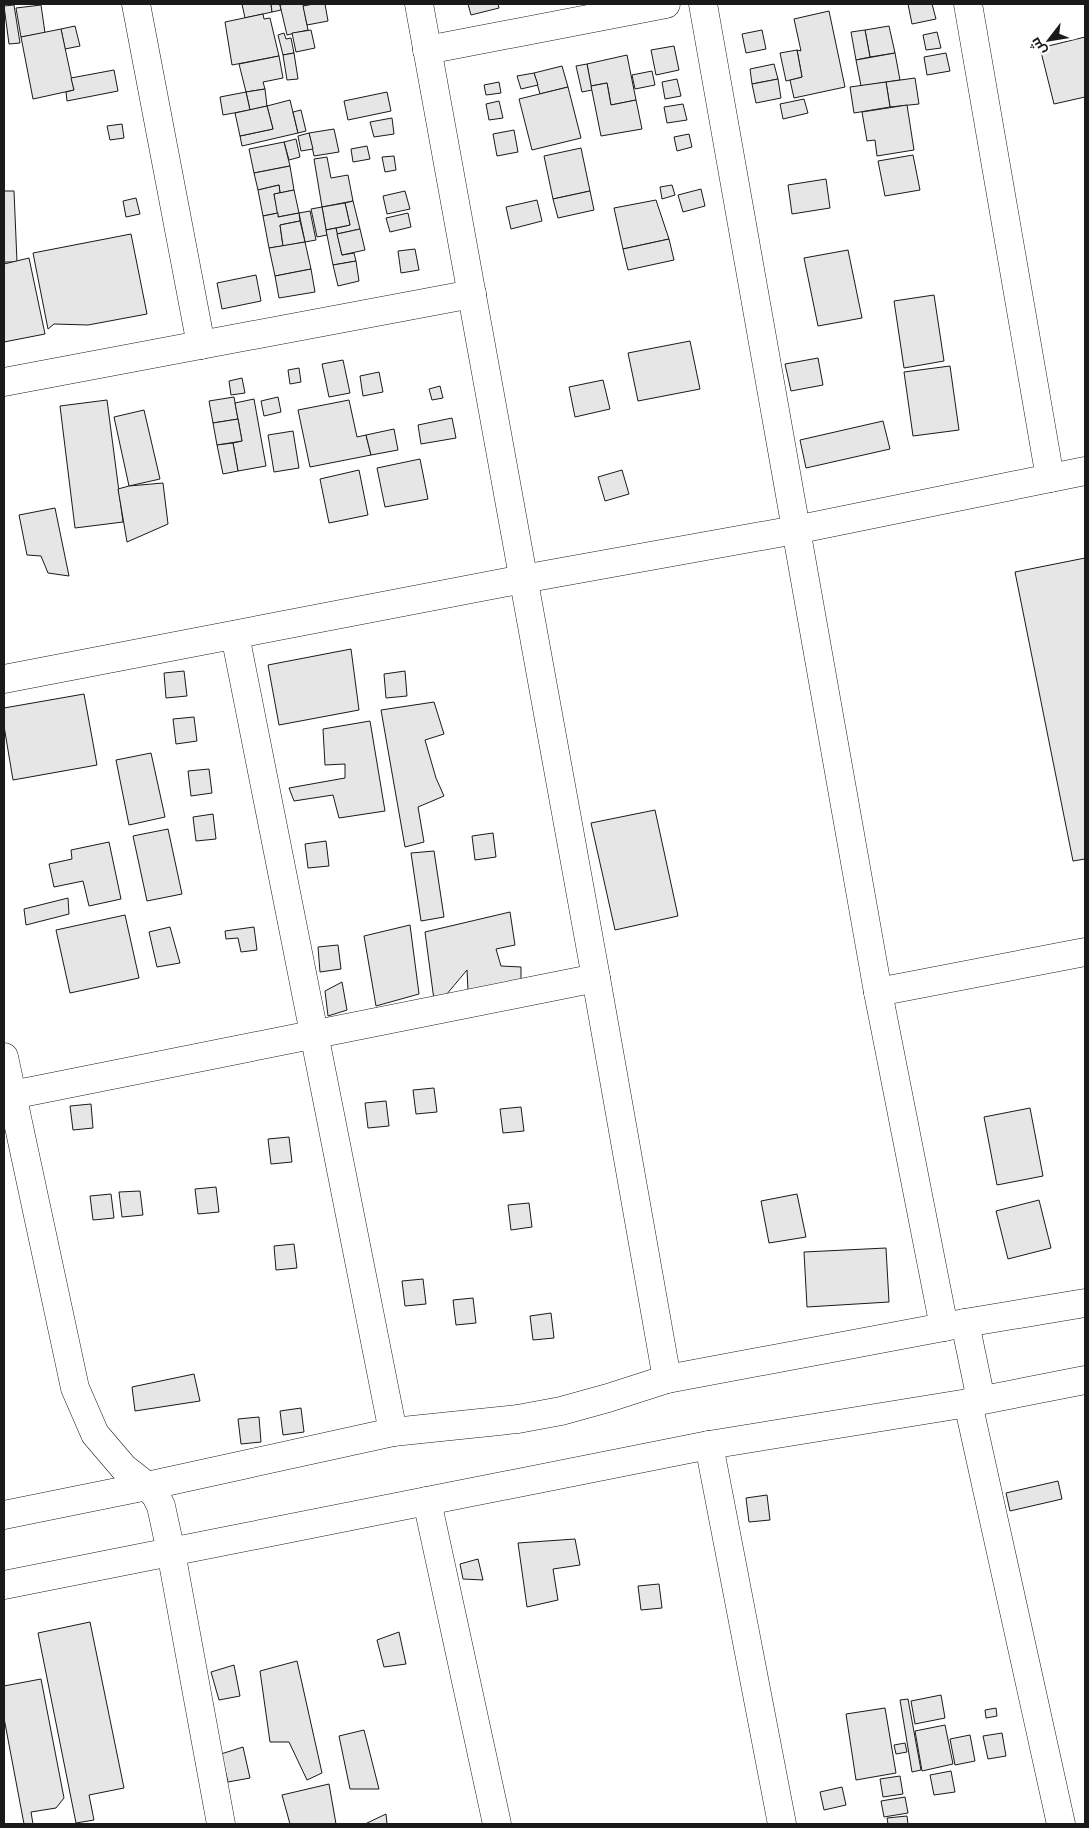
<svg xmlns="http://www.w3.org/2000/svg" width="1089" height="1828" font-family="'Space Grotesk',Cairo,sans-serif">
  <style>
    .building { fill: #e6e6e6; stroke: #1a1a1a }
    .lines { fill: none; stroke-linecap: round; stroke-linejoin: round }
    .street-casing { stroke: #1a1a1a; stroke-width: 29 }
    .street { stroke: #fff; stroke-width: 28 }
  </style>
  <rect width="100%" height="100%" fill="#fff"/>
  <!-- building -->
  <g class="building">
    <polygon points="242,4 271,4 272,12 245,18"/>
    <polygon points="271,4 286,4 280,5 281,10 272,12"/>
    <polygon points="286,4 303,4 308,30 287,35 280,5"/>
    <polygon points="314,4 325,4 328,21 307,25 303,6"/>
    <polygon points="468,4 498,4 499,8 471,15"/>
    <polygon points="908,4 932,4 936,19 912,24"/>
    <polygon points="14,5 20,43 9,44 4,6"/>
    <polygon points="41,5 45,33 21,37 16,8"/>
    <polygon points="829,11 845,87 794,98 790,80 802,77 797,50 801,51 794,19"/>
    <polygon points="263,14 264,19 270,18 279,56 232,65 225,22"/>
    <polygon points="75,26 80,46 65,49 61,29"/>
    <polygon points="889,26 895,53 870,57 865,30"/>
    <polygon points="61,29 74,90 33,99 21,37"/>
    <polygon points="311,30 315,48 296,52 292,33"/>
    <polygon points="762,30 766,49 746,53 742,34"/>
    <polygon points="865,30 870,57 856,60 851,32"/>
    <polygon points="937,32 941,48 926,50 923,35"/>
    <polygon points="284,33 286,39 291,38 294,53 283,55 278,35"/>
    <polygon points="1085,37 1085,97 1054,104 1040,48"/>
    <polygon points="674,46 679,70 656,75 651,50"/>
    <polygon points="797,50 802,77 786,81 780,53"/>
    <polygon points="294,53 298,79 287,80 283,55"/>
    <polygon points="895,53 900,80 861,86 856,60"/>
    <polygon points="946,53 950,71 927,75 924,57"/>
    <polygon points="627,55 636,100 611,105 607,83 591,86 587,64"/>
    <polygon points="279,56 283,78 263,82 265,89 246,92 239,64"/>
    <polygon points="587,64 592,90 582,92 576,66"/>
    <polygon points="774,64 778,79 752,84 750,69"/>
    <polygon points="562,66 568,87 540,94 534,73"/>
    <polygon points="114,70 118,91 67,101 66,92 74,90 71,78"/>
    <polygon points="652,71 655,85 635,89 632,75"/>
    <polygon points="534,73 538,85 521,89 517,76"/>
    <polygon points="915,78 919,104 890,107 886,82"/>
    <polygon points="677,79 681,96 665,99 662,82"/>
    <polygon points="778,79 781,98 756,103 752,84"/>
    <polygon points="499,82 501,93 486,95 484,85"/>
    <polygon points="886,82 890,107 854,113 850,87"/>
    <polygon points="607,83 611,105 636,100 642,129 601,136 591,86"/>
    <polygon points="568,87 581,138 532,150 519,99"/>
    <polygon points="265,89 267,106 250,110 246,92"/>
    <polygon points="246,92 250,110 223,115 220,97"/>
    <polygon points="387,92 391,111 348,120 344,101"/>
    <polygon points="804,99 808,113 783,119 780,104"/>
    <polygon points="290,100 298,133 242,146 240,136 273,129 267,106"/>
    <polygon points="499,101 503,118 489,120 486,104"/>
    <polygon points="683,104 687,120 667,123 664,107"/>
    <polygon points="907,105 914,150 877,156 875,140 867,141 862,112"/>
    <polygon points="267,106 273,129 240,136 235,113"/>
    <polygon points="301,110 306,131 298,133 293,112"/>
    <polygon points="392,118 394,134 374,137 370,122"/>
    <polygon points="122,124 124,138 110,140 107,126"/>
    <polygon points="334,129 339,152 314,156 309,133"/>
    <polygon points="514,130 518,152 497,156 493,134"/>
    <polygon points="309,133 313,149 301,151 298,136"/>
    <polygon points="689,134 692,147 677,151 674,137"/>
    <polygon points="296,139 300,157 289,160 284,142"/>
    <polygon points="284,142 290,166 254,173 249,149"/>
    <polygon points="367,146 370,159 353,162 351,149"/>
    <polygon points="581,148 590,191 553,199 544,156"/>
    <polygon points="913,155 920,190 885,196 878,161"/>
    <polygon points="394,156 396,170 385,172 382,157"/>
    <polygon points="327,157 331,178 348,175 353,201 322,207 314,159"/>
    <polygon points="290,166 294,190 280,193 279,185 258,190 254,173"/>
    <polygon points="826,179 830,208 792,214 788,185"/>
    <polygon points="279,185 280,193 274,194 278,213 263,216 258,190"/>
    <polygon points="672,185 675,195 662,199 660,187"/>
    <polygon points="701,189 705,206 683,212 678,195"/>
    <polygon points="294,190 299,213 278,217 274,194"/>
    <polygon points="4,191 14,191 17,262 4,262"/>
    <polygon points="405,191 410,209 387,214 383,196"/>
    <polygon points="590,191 594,210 558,218 553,199"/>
    <polygon points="136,198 140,214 126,217 123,201"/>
    <polygon points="537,200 542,221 511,229 506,207"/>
    <polygon points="656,200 669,239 623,249 614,208"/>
    <polygon points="353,201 360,229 337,234 336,228 350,225 345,203"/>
    <polygon points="345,203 350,225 326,230 322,207"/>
    <polygon points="322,207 327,235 317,237 311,209"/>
    <polygon points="310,211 316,240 305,242 299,213"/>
    <polygon points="278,213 278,217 299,213 300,221 280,225 283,246 269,248 263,216"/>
    <polygon points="408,213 411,227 390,232 386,218"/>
    <polygon points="300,221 305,242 283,246 280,225"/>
    <polygon points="336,228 342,255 354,253 356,261 333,265 326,230"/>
    <polygon points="360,229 365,250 342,255 337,234"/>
    <polygon points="131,234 147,314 88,325 54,324 48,329 33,253"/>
    <polygon points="669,239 674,260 628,270 623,249"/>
    <polygon points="305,242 311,269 275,276 269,248"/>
    <polygon points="415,249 419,270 401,273 398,251"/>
    <polygon points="848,250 862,318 818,326 804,258"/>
    <polygon points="29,258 45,334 4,342 4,264"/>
    <polygon points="356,261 359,281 338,286 333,265"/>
    <polygon points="311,269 315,292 279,298 275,276"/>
    <polygon points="256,275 261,301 222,309 217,283"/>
    <polygon points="934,295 944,361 904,368 894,301"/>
    <polygon points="690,341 700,389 638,401 628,353"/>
    <polygon points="818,358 823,385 791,391 785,364"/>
    <polygon points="343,360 350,393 329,397 322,364"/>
    <polygon points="950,366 959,430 913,436 904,372"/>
    <polygon points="299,368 301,382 290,384 288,370"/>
    <polygon points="379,372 383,392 363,396 360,376"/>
    <polygon points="242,378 245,393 231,395 229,381"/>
    <polygon points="603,380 610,409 575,417 569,387"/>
    <polygon points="440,386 443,398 432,400 429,389"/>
    <polygon points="234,397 238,419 213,423 209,401"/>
    <polygon points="278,397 281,412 264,416 261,401"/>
    <polygon points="254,399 266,466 238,471 233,443 242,441 235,403"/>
    <polygon points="107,400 123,522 75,528 60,406"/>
    <polygon points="349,400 357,437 366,435 371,455 310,467 298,410"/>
    <polygon points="144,410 160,479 129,486 114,417"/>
    <polygon points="452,418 456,438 421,444 418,425"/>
    <polygon points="238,419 242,441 217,445 213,423"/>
    <polygon points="883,421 890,449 806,468 800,440"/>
    <polygon points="394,429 398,450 371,455 366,435"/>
    <polygon points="293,431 299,468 274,472 268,435"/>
    <polygon points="233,443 238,471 223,474 217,445"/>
    <polygon points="420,459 428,499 385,507 377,468"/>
    <polygon points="359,470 368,515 329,523 320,479"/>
    <polygon points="622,470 629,494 605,501 598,477"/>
    <polygon points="163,483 168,524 127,542 118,489 129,486"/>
    <polygon points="55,508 69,576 48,573 41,556 27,555 19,515"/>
    <polygon points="1085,558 1085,859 1073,861 1015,572"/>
    <polygon points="351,649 359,710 279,725 268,665"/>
    <polygon points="184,671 187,696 166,698 164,673"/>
    <polygon points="405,671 407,696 386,698 384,674"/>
    <polygon points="84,694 97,765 13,780 4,726 4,708"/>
    <polygon points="434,702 444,734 425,740 436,778 444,796 418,807 424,842 405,847 381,710"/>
    <polygon points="194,717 197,741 176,744 173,719"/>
    <polygon points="370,721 385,811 339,818 333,795 294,801 289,788 345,778 345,764 325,765 323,729"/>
    <polygon points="151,753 165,817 129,825 116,760"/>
    <polygon points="209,769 212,793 191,796 188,771"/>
    <polygon points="655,810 678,916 615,930 591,823"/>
    <polygon points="213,814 216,839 196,841 193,817"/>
    <polygon points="168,829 182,894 147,901 133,836"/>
    <polygon points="493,833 496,857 475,860 472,836"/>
    <polygon points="326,841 329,866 308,868 305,844"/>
    <polygon points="109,842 121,899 89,906 83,881 54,887 49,864 72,859 71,850"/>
    <polygon points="434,851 444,917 421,921 411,853"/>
    <polygon points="68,898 69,914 26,925 24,909"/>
    <polygon points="510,912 515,945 496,949 501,966 521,967 521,981 468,990 467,970 446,995 434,1000 425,932"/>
    <polygon points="125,915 139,978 70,993 56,930"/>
    <polygon points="410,925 419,994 376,1006 364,936"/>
    <polygon points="170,927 180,963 157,967 149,932"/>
    <polygon points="254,927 257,950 241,952 238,938 226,939 225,931"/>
    <polygon points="338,945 341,969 320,972 318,947"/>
    <polygon points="342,982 347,1010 328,1016 325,991"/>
    <polygon points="434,1088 437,1112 416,1114 413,1090"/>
    <polygon points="386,1101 389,1126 368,1128 365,1103"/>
    <polygon points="91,1104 93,1128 73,1130 70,1106"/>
    <polygon points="521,1107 524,1131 503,1133 500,1109"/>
    <polygon points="1030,1108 1043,1176 997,1185 984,1117"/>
    <polygon points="289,1137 292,1162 271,1164 268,1139"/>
    <polygon points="216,1187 219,1212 198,1214 195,1189"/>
    <polygon points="140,1191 143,1215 122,1217 119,1192"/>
    <polygon points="111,1194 114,1218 93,1220 90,1196"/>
    <polygon points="797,1194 806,1237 769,1243 761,1201"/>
    <polygon points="1039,1200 1051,1248 1008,1259 996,1211"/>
    <polygon points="529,1203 532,1227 511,1230 508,1205"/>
    <polygon points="294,1244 297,1268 276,1270 274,1246"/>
    <polygon points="886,1248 889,1302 807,1307 804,1252"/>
    <polygon points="423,1279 426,1304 405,1306 402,1281"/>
    <polygon points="473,1298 476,1323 456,1325 453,1300"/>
    <polygon points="551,1313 554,1338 533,1340 530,1316"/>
    <polygon points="194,1374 200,1401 135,1411 132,1387"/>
    <polygon points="301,1408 304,1432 283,1435 280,1411"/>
    <polygon points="259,1417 261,1442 241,1444 238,1419"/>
    <polygon points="1058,1481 1062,1499 1010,1511 1006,1493"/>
    <polygon points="767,1495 770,1520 749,1522 746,1498"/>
    <polygon points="575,1539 580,1565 553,1569 558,1600 527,1607 518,1543"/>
    <polygon points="478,1559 483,1580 463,1579 460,1564"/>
    <polygon points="659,1584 662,1608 641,1610 638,1586"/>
    <polygon points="90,1622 124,1788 89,1795 94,1820 76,1823 38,1633"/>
    <polygon points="399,1632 406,1664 384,1667 377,1640"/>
    <polygon points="297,1661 322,1773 307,1780 289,1742 270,1742 260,1671"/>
    <polygon points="234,1665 240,1696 219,1700 211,1672"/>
    <polygon points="41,1679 64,1798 56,1808 31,1812 33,1824 24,1824 4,1718 4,1686"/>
    <polygon points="941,1695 945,1718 915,1724 911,1701"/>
    <polygon points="908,1699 921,1770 912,1772 900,1700"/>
    <polygon points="885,1708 896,1773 856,1780 846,1714"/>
    <polygon points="996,1708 997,1716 986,1718 985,1710"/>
    <polygon points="945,1725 953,1764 922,1771 915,1731"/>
    <polygon points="364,1730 379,1789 350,1789 339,1736"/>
    <polygon points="1002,1733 1006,1756 988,1759 983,1736"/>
    <polygon points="970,1735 975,1761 955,1765 950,1739"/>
    <polygon points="905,1743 907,1752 896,1754 894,1745"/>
    <polygon points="243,1747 250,1778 228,1782 221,1754"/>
    <polygon points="951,1771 955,1792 934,1795 930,1775"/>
    <polygon points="900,1776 903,1794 883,1797 880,1779"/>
    <polygon points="329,1784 336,1824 290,1824 282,1795"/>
    <polygon points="842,1787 846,1805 824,1810 820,1792"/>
    <polygon points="905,1797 908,1813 884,1817 881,1801"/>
    <polygon points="386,1814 387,1824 365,1824"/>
    <polygon points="907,1816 908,1824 888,1824 887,1818"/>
  </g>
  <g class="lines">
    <!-- street casing -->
    <g class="street-casing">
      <g id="street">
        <polyline points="136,4 201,345"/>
        <polyline points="419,4 596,978 667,1379"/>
        <polyline points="703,4 878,992 944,1327"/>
        <polyline points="968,4 1050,478"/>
        <polyline points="427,50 666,4"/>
        <polyline points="4,382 472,294"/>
        <polyline points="235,635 393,1432"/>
        <polyline points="4,679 523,579 795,530 1085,471"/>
        <polyline points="878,992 1085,952"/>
        <polyline points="4,1057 75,1388 95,1434 124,1468 147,1486 156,1496 161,1506 171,1552 221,1824"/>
        <polyline points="12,1095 596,978"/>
        <polyline points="965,1323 981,1400"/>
        <polyline points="968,1403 1061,1824"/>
        <polyline points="709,1445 782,1824"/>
        <polyline points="427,1501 497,1824"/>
        <polyline points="4,1515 147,1486 393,1432 518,1419 561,1411 608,1398 667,1379 965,1323 1085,1303"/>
        <polyline points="4,1585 709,1445 968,1403 1085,1380"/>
      </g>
    </g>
    <!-- street -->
    <use href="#street" class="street"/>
  </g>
  <!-- border -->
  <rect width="1089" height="1828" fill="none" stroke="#1a1a1a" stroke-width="10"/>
  <!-- north arrow -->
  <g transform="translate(1049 40) rotate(239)" stroke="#ffffff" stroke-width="4" paint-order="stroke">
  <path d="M0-4L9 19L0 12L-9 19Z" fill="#1a1a1a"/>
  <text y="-8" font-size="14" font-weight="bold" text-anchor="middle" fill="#1a1a1a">ش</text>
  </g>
</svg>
